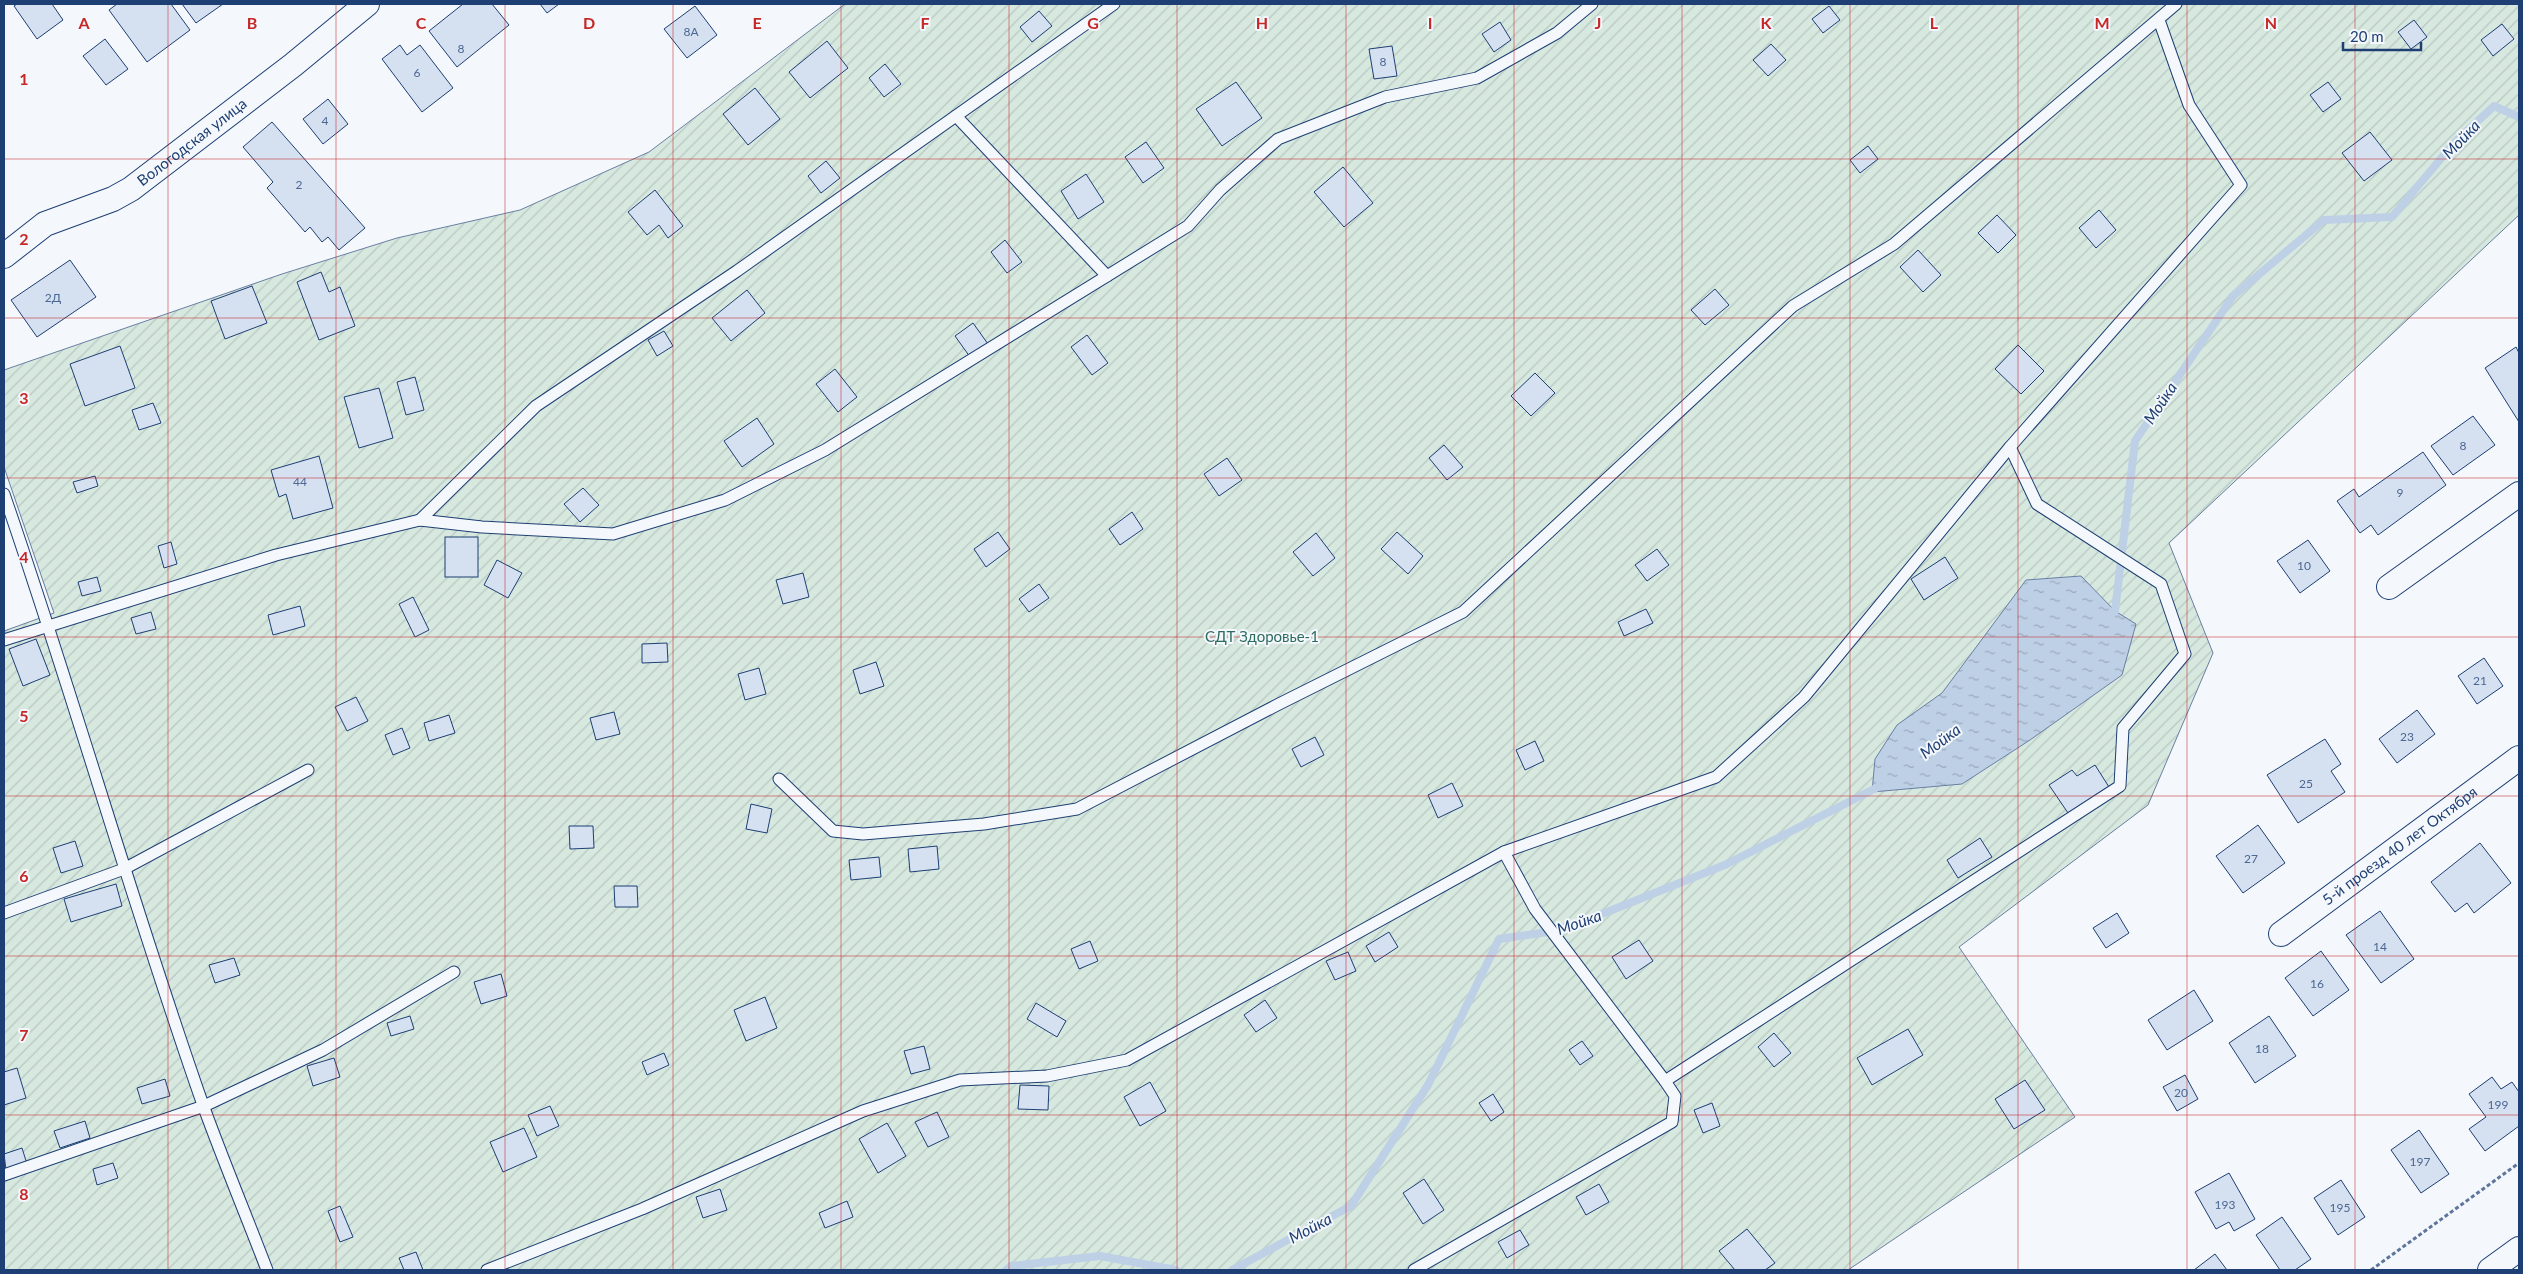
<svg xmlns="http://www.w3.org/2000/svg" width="2523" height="1274" font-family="Lato,sans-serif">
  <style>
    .garden { fill: url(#garden-furrows); stroke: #687fa3 }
    .water { fill: url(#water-ripples); stroke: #687fa3 }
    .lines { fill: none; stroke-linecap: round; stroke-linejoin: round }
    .stream { stroke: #bed0e5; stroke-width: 8 }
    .building { fill: #d5e0f0; stroke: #1d3f73 }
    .service-casing { stroke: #1d3f73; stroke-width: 13 }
    .minor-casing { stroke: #1d3f73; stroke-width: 26 }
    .path { stroke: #5e769c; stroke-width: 3; stroke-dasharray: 4 2.5; stroke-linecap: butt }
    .service { stroke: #f4f7fb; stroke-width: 11 }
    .minor { stroke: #f4f7fb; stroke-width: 24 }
    .grid { fill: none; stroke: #c62828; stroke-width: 1; stroke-opacity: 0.55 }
    .labels { text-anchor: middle; stroke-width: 4; stroke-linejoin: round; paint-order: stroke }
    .number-label { font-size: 12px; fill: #4b6792 }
    .street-label { font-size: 15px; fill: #1d3f73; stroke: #f4f7fb }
    .park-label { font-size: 15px; fill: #2c6c60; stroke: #f4f7fb }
    .water-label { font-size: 16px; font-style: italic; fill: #1d3f73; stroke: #f4f7fb }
    .grid-label { font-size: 16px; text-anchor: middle; font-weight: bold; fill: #c62828; stroke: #f4f7fb; stroke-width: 4; stroke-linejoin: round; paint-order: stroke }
  </style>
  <defs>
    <pattern id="garden-furrows" width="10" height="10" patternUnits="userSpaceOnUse" patternTransform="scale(1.25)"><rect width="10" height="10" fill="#d7e8df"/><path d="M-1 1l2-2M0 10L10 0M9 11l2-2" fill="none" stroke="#b8c8c3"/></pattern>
    <pattern id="water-ripples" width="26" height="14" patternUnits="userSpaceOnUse" patternTransform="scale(1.25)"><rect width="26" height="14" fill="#bed0e5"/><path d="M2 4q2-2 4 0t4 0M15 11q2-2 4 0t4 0" fill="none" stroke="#9aaabe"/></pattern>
  </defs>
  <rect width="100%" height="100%" fill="#f4f7fb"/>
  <!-- garden -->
  <polygon class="garden" points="845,4 2519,4 2519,215 2169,543 2213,653 2148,805 1959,947 2075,1117 1848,1270 4,1270 4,631 54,613 4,467 4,370 282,274 397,238 520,210 649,152"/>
  <!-- water -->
  <polygon class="water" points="2081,576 2115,611 2136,624 2122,675 2030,740 1962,784 1872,792 1875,759 1897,725 1942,693 2026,580"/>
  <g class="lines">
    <!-- stream -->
    <g class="stream">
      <polyline points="2106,617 2115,611 2135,441 2233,296 2324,220 2392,217 2454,143 2494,106 2519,117"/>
      <polyline points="1006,1270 1011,1266 1100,1256 1176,1270"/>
      <polyline points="1232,1270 1351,1206 1428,1085 1499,939 1562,930 1727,864 1878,787"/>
    </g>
  </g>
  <!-- building -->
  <g class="building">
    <polygon points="17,4 52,4 63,20 37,39 14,6"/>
    <polygon points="117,4 171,4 190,30 147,62 109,10"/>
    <polygon points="182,4 223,4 196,23"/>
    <polygon points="463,4 492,4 509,25 457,67 429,31"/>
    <polygon points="540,4 559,4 547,13"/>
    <polygon points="695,6 717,35 687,58 664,29"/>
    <polygon points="1829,6 1840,20 1823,33 1812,19"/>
    <polygon points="1039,11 1052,26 1032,42 1020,27"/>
    <polygon points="2414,20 2427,37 2411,49 2398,32"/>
    <polygon points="1500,22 1511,40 1494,52 1482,34"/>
    <polygon points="2502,24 2514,39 2493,56 2481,40"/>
    <polygon points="105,39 128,69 106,85 83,56"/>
    <polygon points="827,41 848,68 810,98 789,72"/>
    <polygon points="1771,44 1786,60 1768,76 1753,60"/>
    <polygon points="400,45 407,55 420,45 453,88 422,112 382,59"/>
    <polygon points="1392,46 1397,76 1374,79 1369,49"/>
    <polygon points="885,64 901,84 884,97 869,78"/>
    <polygon points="1236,82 1262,118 1222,146 1196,109"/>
    <polygon points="2328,82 2341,99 2323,112 2310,95"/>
    <polygon points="755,88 780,119 748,145 723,114"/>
    <polygon points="328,99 348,124 323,144 303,119"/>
    <polygon points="272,122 365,228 339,250 328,237 322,242 310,227 305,232 267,188 273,182 243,147"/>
    <polygon points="2370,132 2392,160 2364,181 2342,153"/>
    <polygon points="1146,142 1164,168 1143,183 1125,157"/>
    <polygon points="1868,146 1878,159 1860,173 1850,160"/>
    <polygon points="826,161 840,178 821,193 808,176"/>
    <polygon points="1343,167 1373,203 1344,227 1314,192"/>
    <polygon points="1086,174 1104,202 1078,219 1061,191"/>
    <polygon points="655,190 683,226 668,238 659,225 647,235 628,212"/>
    <polygon points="2099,210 2116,230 2096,248 2079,228"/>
    <polygon points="1997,215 2016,235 1998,253 1978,233"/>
    <polygon points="1005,240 1022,262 1007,273 991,252"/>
    <polygon points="1918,250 1941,275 1923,292 1900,267"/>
    <polygon points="70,260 96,297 37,337 11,300"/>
    <polygon points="321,272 329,292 340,287 355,326 319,340 297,282"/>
    <polygon points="252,286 267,323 225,339 211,301"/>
    <polygon points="1715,289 1729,305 1705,325 1691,310"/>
    <polygon points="747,290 765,313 731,341 712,318"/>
    <polygon points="973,323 988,344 970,357 955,336"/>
    <polygon points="664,331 673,346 657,356 648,340"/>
    <polygon points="1087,335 1108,363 1092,375 1071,347"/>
    <polygon points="2018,345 2044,371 2021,394 1995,369"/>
    <polygon points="120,346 135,388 85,406 70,364"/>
    <polygon points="2516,347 2519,353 2519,422 2485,368"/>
    <polygon points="835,369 857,397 838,412 816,384"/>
    <polygon points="1535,373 1555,393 1531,416 1511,396"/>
    <polygon points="415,377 424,410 406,415 397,382"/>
    <polygon points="379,388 393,438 359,448 344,397"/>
    <polygon points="153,403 161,423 139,430 132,410"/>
    <polygon points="2473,416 2495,445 2453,475 2431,446"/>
    <polygon points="757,418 774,444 742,467 724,441"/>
    <polygon points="1444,445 1463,467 1447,480 1429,458"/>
    <polygon points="2423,452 2446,485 2378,535 2371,525 2360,533 2337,501 2354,489 2359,497"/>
    <polygon points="319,456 333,508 293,519 286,494 279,497 271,470"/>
    <polygon points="1227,458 1242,480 1219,496 1204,474"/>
    <polygon points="95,476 98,486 77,493 73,482"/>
    <polygon points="583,488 599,505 580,522 564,504"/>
    <polygon points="1132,512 1143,529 1120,545 1109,529"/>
    <polygon points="998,532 1010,549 986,567 974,549"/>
    <polygon points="1397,532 1423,556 1408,574 1381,549"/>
    <polygon points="1316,533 1335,558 1313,576 1293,552"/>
    <rect x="445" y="537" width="33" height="40"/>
    <polygon points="2308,540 2330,571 2300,593 2277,561"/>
    <polygon points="171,542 177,564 164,568 158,546"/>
    <polygon points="1657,549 1669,565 1647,581 1635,565"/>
    <polygon points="1945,557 1958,578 1924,600 1911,579"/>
    <polygon points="497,560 522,573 508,598 484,585"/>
    <polygon points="803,573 809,597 783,604 776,580"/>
    <polygon points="97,577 101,591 82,596 78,582"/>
    <polygon points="1039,584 1049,598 1029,612 1019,599"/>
    <polygon points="413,597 429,630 415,637 399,604"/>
    <polygon points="300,606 305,626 273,635 268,615"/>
    <polygon points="1646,609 1653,623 1624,636 1618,622"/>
    <polygon points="151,612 156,629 136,634 131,618"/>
    <polygon points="36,639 50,675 23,686 9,649"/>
    <polygon points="667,643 668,662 642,663 642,644"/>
    <polygon points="2484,658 2503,686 2477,704 2458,676"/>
    <polygon points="876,662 884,686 860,694 853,670"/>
    <polygon points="759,668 766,694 745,700 738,674"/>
    <polygon points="356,697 368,721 347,731 335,707"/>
    <polygon points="2417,710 2435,734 2397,763 2379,739"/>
    <polygon points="614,712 620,734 596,740 590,718"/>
    <polygon points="449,715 455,733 429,741 424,723"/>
    <polygon points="402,728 410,748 393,755 385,735"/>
    <polygon points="1315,737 1324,755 1301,767 1292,749"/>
    <polygon points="2325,739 2341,764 2331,771 2345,792 2298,823 2267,775"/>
    <polygon points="1535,741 1544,761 1525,770 1516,750"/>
    <polygon points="2095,765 2109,787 2068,813 2049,785 2072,770 2077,776"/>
    <polygon points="1452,783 1463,806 1438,818 1428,795"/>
    <polygon points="751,804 772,809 767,833 746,829"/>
    <polygon points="2258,825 2285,863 2243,893 2216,856"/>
    <polygon points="569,826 593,826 594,848 570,849"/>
    <polygon points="1980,838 1992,857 1958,878 1947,860"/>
    <polygon points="75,841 83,866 61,873 53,848"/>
    <polygon points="2480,843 2511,883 2474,913 2467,903 2455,912 2431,882"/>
    <polygon points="937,846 939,869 910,872 908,849"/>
    <polygon points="879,857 881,877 851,880 849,860"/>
    <polygon points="116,884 122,906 71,922 64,899"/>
    <polygon points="614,886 637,886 638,907 615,907"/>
    <polygon points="2380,911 2414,959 2381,983 2346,935"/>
    <polygon points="2117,913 2129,933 2106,948 2093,928"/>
    <polygon points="1389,932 1398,947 1375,962 1366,946"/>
    <polygon points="1639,940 1653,961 1626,979 1612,957"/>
    <polygon points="1090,941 1098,961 1079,969 1071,949"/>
    <polygon points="2321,951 2349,990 2313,1016 2285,978"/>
    <polygon points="1348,952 1356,971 1335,980 1326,961"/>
    <polygon points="234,958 240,975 215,983 209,965"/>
    <polygon points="501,974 507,996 481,1004 474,982"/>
    <polygon points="2194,990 2213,1021 2167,1050 2148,1020"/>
    <polygon points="765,997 777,1028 746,1041 734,1010"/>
    <polygon points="1265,1000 1277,1018 1256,1032 1244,1015"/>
    <polygon points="1036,1003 1066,1021 1057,1037 1027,1019"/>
    <polygon points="410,1016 414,1029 391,1036 387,1023"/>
    <polygon points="2269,1016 2296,1056 2255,1083 2229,1043"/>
    <polygon points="1908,1029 1923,1055 1872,1085 1857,1058"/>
    <polygon points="1774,1033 1791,1053 1774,1067 1758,1047"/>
    <polygon points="1582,1041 1593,1056 1580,1065 1569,1050"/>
    <polygon points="924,1046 930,1069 911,1074 904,1051"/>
    <polygon points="664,1053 669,1065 647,1075 642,1062"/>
    <polygon points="334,1058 340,1077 313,1086 307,1066"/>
    <polygon points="17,1068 26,1098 4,1105 4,1072"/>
    <polygon points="2185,1075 2198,1099 2177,1111 2163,1087"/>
    <polygon points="2492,1077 2501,1089 2512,1082 2519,1092 2519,1126 2485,1151 2469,1129 2486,1117 2469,1094"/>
    <polygon points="165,1079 170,1096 142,1104 137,1088"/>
    <polygon points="2025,1080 2045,1110 2014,1129 1995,1099"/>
    <polygon points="1150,1082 1166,1111 1140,1126 1124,1097"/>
    <polygon points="1020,1085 1049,1086 1048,1110 1018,1109"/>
    <polygon points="1493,1094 1504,1112 1491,1121 1479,1103"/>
    <polygon points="1712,1103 1720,1126 1703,1133 1694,1110"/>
    <polygon points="550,1106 559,1126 537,1136 528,1115"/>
    <polygon points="937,1112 949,1137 928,1147 915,1122"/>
    <polygon points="85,1121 90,1138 60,1148 54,1131"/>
    <polygon points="887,1123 906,1156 878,1173 859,1139"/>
    <polygon points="524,1128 537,1157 503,1172 490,1142"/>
    <polygon points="2419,1130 2449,1174 2421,1193 2391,1150"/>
    <polygon points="22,1148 27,1164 6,1170 4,1154"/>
    <polygon points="113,1163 118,1178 97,1185 93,1169"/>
    <polygon points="2229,1173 2255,1219 2234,1231 2229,1222 2216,1229 2195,1192"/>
    <polygon points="1424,1179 1444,1210 1423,1224 1403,1193"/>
    <polygon points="2341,1180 2365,1217 2338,1235 2314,1198"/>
    <polygon points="1599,1184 1609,1202 1586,1215 1576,1197"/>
    <polygon points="720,1189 727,1210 703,1218 696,1197"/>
    <polygon points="847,1201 853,1217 825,1228 819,1213"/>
    <polygon points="340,1206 353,1237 340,1242 328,1211"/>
    <polygon points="2282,1217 2311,1259 2295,1270 2280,1270 2256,1235"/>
    <polygon points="1747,1229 1775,1263 1765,1270 1735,1270 1719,1251"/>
    <polygon points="1520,1230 1529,1245 1507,1258 1498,1242"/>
    <polygon points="416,1252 423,1270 404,1270 399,1258"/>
    <polygon points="2215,1254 2227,1270 2194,1270"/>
  </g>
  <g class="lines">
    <!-- service casing -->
    <g class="service-casing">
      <g id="service">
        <polyline points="956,116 1107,276"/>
        <path d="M4,494C74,697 132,903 203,1105C223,1160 246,1215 267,1270"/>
        <polyline points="420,520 536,406 737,271 1114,4"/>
        <polyline points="4,640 276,555 420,520 482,527 613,534 725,500 825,450 1188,226 1220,190 1278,139 1385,97 1477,78 1557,33 1592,4"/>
        <polyline points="779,779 833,831 863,834 984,824 1077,809 1279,704 1463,612 1793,306 1894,244 2176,4"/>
        <polyline points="1504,852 1535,909 1665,1081 2120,786 2123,728 2185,654 2161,584 2037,504 2010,447"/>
        <polyline points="4,913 124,869 308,770"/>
        <polyline points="4,1175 204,1106 323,1050 454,972"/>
        <polyline points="487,1270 642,1209 863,1111 960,1080 1047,1076 1127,1060 1504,852 1716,777 1804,697 2010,447 2241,185 2189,105 2159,20"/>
        <polyline points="1414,1270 1672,1122 1675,1096 1665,1081"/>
      </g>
    </g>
    <!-- minor casing -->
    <g class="minor-casing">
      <g id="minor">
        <path id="s1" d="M4,256L45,224L113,199L131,189L293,65L367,4"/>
        <polyline points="2389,587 2519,494"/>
        <path id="s2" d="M2281,934L2519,758"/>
        <polyline points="2490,1270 2519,1249"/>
      </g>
    </g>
    <!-- path -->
    <polyline class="path" points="2371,1270 2519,1163"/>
    <!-- service -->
    <use href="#service" class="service"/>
    <!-- minor -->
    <use href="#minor" class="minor"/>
  </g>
  <!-- grid -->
  <path class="grid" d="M168,4V1270M336,4V1270M505,4V1270M673,4V1270M841,4V1270M1009,4V1270M1177,4V1270M1346,4V1270M1514,4V1270M1682,4V1270M1850,4V1270M2018,4V1270M2187,4V1270M2355,4V1270M4,159H2519M4,318H2519M4,478H2519M4,637H2519M4,796H2519M4,956H2519M4,1115H2519"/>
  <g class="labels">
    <!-- number labels -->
    <g class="number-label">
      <text x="691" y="36">8А</text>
      <text x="461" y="53">8</text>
      <text x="1383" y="66">8</text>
      <text x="417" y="77">6</text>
      <text x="325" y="125">4</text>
      <text x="299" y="189">2</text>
      <text x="53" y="302">2Д</text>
      <text x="2463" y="450">8</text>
      <text x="300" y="486">44</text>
      <text x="2400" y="497">9</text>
      <text x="2304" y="570">10</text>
      <text x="2480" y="685">21</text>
      <text x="2407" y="741">23</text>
      <text x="2306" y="788">25</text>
      <text x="2251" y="863">27</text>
      <text x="2380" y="951">14</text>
      <text x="2317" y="988">16</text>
      <text x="2262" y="1053">18</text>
      <text x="2181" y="1097">20</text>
      <text x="2498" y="1109">199</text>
      <text x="2420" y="1166">197</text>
      <text x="2225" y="1209">193</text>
      <text x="2340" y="1212">195</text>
    </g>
    <!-- street labels -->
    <g class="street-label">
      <text dy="5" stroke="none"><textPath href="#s1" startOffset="222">Вологодская улица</textPath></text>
      <text dy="5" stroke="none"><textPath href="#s2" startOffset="148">5-й проезд 40 лет Октября</textPath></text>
    </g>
    <!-- park labels -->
    <g class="park-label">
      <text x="1262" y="642">СДТ Здоровье-1</text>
    </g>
    <!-- water labels -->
    <g class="water-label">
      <text transform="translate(2461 139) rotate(-46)" y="6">Мойка</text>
      <text transform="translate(2160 403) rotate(-56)" y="6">Мойка</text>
      <text transform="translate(1940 741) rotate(-37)" y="6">Мойка</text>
      <text transform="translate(1579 922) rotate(-19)" y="6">Мойка</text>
      <text transform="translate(1310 1228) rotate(-28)" y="6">Мойка</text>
    </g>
  </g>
  <g class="grid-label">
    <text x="84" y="29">A</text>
    <text x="252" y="29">B</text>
    <text x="421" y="29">C</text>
    <text x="589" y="29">D</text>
    <text x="757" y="29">E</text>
    <text x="925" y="29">F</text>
    <text x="1093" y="29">G</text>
    <text x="1262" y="29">H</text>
    <text x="1430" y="29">I</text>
    <text x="1598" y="29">J</text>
    <text x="1766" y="29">K</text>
    <text x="1934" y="29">L</text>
    <text x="2102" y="29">M</text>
    <text x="2271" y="29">N</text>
    <text x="24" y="85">1</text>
    <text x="24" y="245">2</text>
    <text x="24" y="404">3</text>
    <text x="24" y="563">4</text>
    <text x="24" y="722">5</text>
    <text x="24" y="882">6</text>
    <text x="24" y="1041">7</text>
    <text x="24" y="1200">8</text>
  </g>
  <!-- border -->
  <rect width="2523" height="1274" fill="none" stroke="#1d3f73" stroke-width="10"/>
  <!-- scale -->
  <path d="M2343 42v8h78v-8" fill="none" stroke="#1d3f73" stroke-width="2.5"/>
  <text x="2350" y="42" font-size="15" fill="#1d3f73" stroke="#f4f7fb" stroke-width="4" paint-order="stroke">20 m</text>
</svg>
